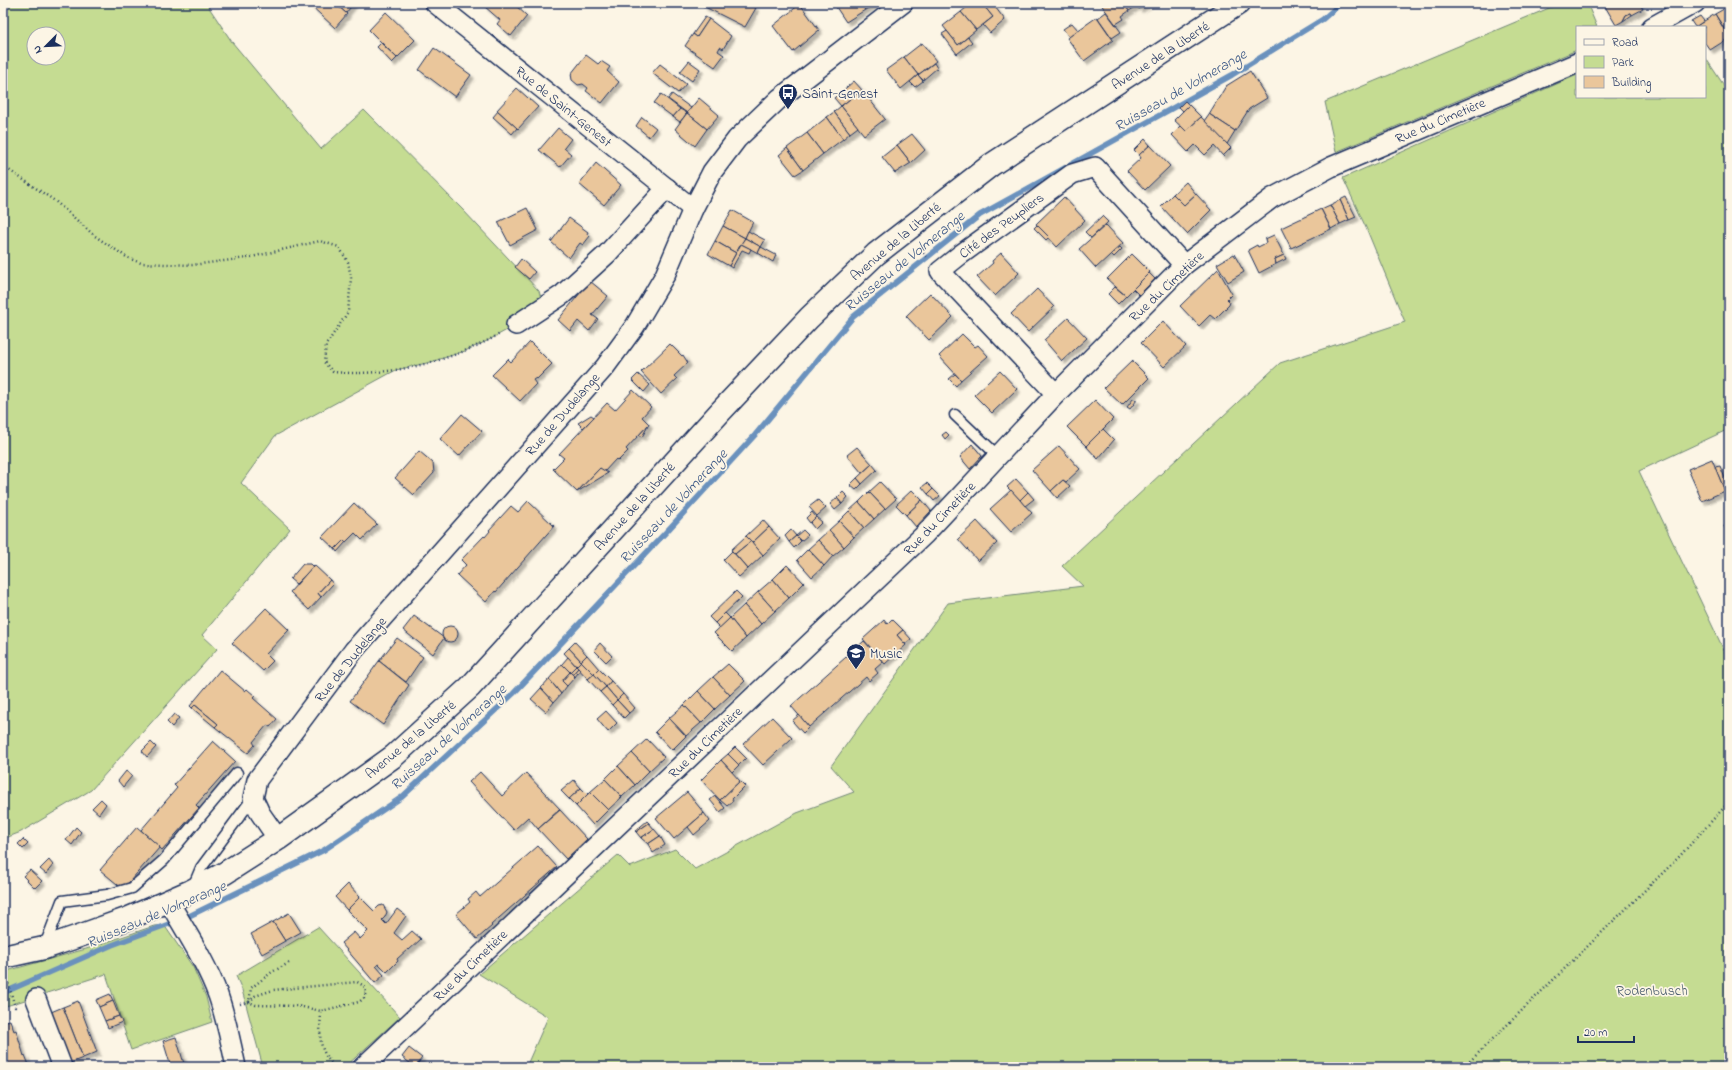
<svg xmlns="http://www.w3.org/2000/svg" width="1732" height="1070" font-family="'Indie Flower',sans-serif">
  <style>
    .green { fill: #c5dc92; stroke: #708678; fill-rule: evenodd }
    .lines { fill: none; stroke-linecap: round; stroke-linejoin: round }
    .stream { stroke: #6a91bd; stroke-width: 5.5 }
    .building { fill: #eac69b; stroke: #1b2f5e; filter: url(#shadow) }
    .service-casing { stroke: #1b2f5e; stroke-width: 13 }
    .minor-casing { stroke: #1b2f5e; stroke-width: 22 }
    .secondary-casing { stroke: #1b2f5e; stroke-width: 25 }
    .path { stroke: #1b2f5e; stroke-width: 2.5; stroke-dasharray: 1 3; stroke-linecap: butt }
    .service { stroke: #fcf5e5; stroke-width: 10 }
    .minor { stroke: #fcf5e5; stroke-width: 19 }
    .secondary { stroke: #fcf5e5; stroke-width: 22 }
    .labels { text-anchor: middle; stroke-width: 3.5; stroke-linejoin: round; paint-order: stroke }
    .street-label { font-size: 14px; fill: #1b2f5e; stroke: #fcf5e5 }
    .poi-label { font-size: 14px; fill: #1b2f5e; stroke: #fcf5e5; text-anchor: start }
    .park-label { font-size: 14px; fill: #465a6b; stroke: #fcf5e5 }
    .water-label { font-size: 15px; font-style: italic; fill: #3c5886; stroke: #fcf5e5 }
  </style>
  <defs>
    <filter id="shadow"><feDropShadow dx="3.5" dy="3.5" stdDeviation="1" flood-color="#0004"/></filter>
  </defs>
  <rect width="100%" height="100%" fill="#fcf5e5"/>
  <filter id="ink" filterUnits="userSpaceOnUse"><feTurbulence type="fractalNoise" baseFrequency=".025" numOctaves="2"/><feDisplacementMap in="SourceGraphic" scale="8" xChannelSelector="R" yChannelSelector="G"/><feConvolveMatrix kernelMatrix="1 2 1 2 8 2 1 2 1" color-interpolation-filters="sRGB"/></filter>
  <g filter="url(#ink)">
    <!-- green -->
    <g class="green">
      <path d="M3,3H206L232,42L321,149L364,110L463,210L539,291L541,298L516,325L487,341L465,351L431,362L396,370L275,436L241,483L290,529L202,635L217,649L91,790L21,832L3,839ZM34,34H58V58H34Z"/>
      <polygon points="1561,3 1587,3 1597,27 1577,27 1577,50 1336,152 1325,102"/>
      <polygon points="1705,57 1729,93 1729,429 1639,471 1729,661 1729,1067 526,1067 548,1017 479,974 618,855 630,867 675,849 695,869 797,813 854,792 831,766 948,603 1083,586 1062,566 1280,363 1405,322 1367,230 1343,178 1577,75 1577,97 1705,97"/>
      <polygon points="164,925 193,967 206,997 212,1022 131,1050 106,974 3,1007 3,972 86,949 154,926"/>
      <polygon points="318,927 400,1017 345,1067 263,1067 242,990 236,976"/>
    </g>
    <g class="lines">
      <!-- stream -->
      <polyline class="stream" points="3,993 112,945 185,918 324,850 402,797 513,694 667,531 755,435 853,317 980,215 1232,75 1323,19 1341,3"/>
    </g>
    <!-- building -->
    <g class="building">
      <polygon points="308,3 335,3 347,14 335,28"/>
      <polygon points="335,3 354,3 346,13"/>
      <polygon points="487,3 513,3 527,16 511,36 497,24 500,20 484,6"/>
      <polygon points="705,3 746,3 756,8 745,27 703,6"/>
      <polygon points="836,3 860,3 865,10 846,22 834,4"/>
      <polygon points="860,3 875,3 875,4 865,10"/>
      <polygon points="972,3 982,3 993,17 976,30 961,12"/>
      <polygon points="988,3 992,3 1005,20 990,33 983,25 993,17 984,6"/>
      <polygon points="1100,3 1124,3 1129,11 1122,16 1124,19 1116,24 1117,26"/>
      <polygon points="1124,3 1147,3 1148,4 1139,9 1137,6 1129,11"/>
      <polygon points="1603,3 1639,3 1643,9 1632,15 1631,13 1626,15 1623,21 1616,25"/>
      <polygon points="800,4 819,30 793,52 773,26"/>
      <polygon points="1729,6 1729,36 1715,14"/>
      <polygon points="386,12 415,40 397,58 369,30"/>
      <polygon points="961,12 976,30 958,45 943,26"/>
      <polygon points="1106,12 1121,32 1112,38 1098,18"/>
      <polygon points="1631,13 1632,15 1623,21 1626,15"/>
      <polygon points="1715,14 1729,38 1710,50 1705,43 1705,27 1695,27"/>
      <polygon points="1700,16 1704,21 1695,27 1691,21"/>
      <polygon points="705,17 709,19 697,37 693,34"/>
      <polygon points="1097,17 1113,40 1084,61 1067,38"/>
      <polygon points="709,19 731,36 723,49 720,47 718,51 724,55 715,67 685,46 693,34 697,37"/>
      <polygon points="1072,23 1078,30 1069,37 1063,29"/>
      <polygon points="947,31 958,45 968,37 972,42 957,54 942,34"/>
      <polygon points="381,43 397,58 392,63 377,47"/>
      <polygon points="922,43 936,61 918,75 904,57"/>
      <polygon points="434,48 471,75 455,97 419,70"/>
      <polygon points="586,55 598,64 601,61 610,67 607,71 619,82 602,103 586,91 588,88 583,84 578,85 572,80 571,74"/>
      <polygon points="904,57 918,75 901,89 886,70"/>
      <polygon points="689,61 700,69 692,81 680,72"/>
      <polygon points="934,63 937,68 923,80 918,75"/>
      <polygon points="660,64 686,84 678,93 652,73"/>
      <polygon points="1250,71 1267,98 1249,109 1235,131 1209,114 1226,86"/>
      <polygon points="918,75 923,81 915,87 910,82"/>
      <polygon points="854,81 862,90 841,106 834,98"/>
      <polygon points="517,88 538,107 518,129 497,110"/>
      <polygon points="862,90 885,119 864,135 841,106"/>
      <polygon points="661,94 680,109 673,117 654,103"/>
      <polygon points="672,94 691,108 687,113 668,99"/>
      <polygon points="699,98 719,115 707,129 687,113"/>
      <polygon points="1185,101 1189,105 1183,111 1179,107"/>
      <polygon points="1189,105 1201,117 1186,131 1174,120"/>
      <polygon points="841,106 858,127 850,133 834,112"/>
      <polygon points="680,109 687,113 680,122 673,117"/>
      <polygon points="498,111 517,128 512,134 493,117"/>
      <polygon points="834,112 850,133 843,139 827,117"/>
      <polygon points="687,113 707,129 695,146 675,129"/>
      <polygon points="1209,114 1235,131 1227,144 1204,121"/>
      <polygon points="642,117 656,128 649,137 636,126"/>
      <polygon points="827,117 843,139 823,154 807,133"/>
      <polygon points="1201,117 1231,148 1223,156 1214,146 1205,155 1195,145 1188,152 1172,135 1181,126 1186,131"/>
      <polygon points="558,128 571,139 564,148 571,154 560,167 539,150"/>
      <polygon points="807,133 823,154 803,170 787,148"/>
      <polygon points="912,134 925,150 911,163 897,145"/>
      <polygon points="1145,139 1150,145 1139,155 1134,150"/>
      <polygon points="897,145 911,163 895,173 882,157"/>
      <polygon points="1150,145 1170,166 1145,190 1127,171 1141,158 1139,155"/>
      <polygon points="787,148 803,170 795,175 779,155"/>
      <polygon points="596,163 621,185 604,205 579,184"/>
      <polygon points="1186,182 1196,194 1184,205 1173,194"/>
      <polygon points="1173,194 1184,205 1196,194 1211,210 1187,234 1161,206"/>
      <polygon points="1064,197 1085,220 1057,247 1036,224"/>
      <polygon points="1346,197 1356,217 1349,220 1340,200"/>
      <polygon points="1340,200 1349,220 1340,224 1330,205"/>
      <polygon points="1330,205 1340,224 1331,229 1321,209"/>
      <polygon points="527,208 538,230 510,245 498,222"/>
      <polygon points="1321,209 1331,229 1291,248 1281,228"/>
      <polygon points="732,210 753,222 745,238 723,226"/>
      <polygon points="1102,216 1108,222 1091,238 1085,232"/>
      <polygon points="569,218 588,232 587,234 590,236 583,245 580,243 569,258 551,242"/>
      <polygon points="1037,225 1049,237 1046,240 1034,228"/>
      <polygon points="1106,225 1123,243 1096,268 1079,249"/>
      <polygon points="723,226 745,238 736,253 715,241"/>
      <polygon points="748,231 765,240 761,247 745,238"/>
      <polygon points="1274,235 1284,255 1275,259 1276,264 1259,273 1248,250 1257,245 1258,247 1266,243 1265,239"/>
      <polygon points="745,238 761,247 758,253 741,244"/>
      <polygon points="715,241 736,253 729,266 708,254"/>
      <polygon points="741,244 751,249 749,253 742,250 732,268 729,266"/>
      <polygon points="761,247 776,255 773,262 758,253"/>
      <polygon points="1120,247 1122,249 1114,257 1111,254"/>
      <polygon points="1001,253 1019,273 995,296 977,277 993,263 992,261"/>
      <polygon points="1132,254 1150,272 1126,296 1107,279"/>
      <polygon points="1234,254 1244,272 1228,282 1217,264"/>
      <polygon points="1284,255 1286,259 1276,264 1275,259"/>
      <polygon points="521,259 535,272 529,279 515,267"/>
      <polygon points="1218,269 1232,294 1227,299 1230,302 1229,305 1215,319 1210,315 1199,326 1180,306"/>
      <polygon points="1149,273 1155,279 1139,295 1133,289"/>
      <polygon points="590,281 608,296 592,315 598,319 589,331 578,321 570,331 558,320"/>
      <polygon points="1115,287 1126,296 1118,304 1108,294"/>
      <polygon points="1037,289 1054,307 1028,332 1011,314"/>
      <polygon points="930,293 953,317 929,340 906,316"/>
      <polygon points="1068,318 1087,338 1062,361 1044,340"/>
      <polygon points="1163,321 1186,346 1164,367 1141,343"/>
      <polygon points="962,334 975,347 978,345 988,356 961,380 939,356"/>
      <polygon points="530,342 552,364 537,379 536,378 533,380 536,384 520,401 492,375 508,359 511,362"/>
      <polygon points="670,344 682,356 683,355 688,363 674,376 677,379 661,394 641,372"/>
      <polygon points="1133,360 1133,362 1149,378 1122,405 1104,388"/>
      <polygon points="1000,371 1017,389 992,413 974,395"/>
      <polygon points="638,374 650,385 644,392 632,380"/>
      <polygon points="955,374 961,380 956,386 949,379"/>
      <polygon points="633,390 651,407 642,417 649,424 626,449 628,451 618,461 616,459 604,472 600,468 577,492 553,469 564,458 559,454 607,403 615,410"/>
      <polygon points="1133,399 1137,400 1130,409 1127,407"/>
      <polygon points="1095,400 1113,419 1086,446 1067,427"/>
      <polygon points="462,414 482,431 459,456 440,439"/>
      <polygon points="591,415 594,417 583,428 578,423"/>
      <polygon points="649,424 642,437 639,435"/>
      <polygon points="1103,429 1114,440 1098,459 1086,446"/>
      <polygon points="946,432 949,435 945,439 942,435"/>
      <polygon points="972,444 982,456 970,469 960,457"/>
      <polygon points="1059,446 1080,469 1066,482 1063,480 1051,491 1032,470"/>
      <polygon points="857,447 872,464 862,473 847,455"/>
      <polygon points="419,451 433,463 434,473 414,495 395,478"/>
      <polygon points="1712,459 1725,491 1702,501 1688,469"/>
      <polygon points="872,464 877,470 862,484 857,478"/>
      <polygon points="1720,466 1729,488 1729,490 1725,491 1715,467"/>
      <polygon points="600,468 608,473 577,492"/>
      <polygon points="857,478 862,484 856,490 850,485"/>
      <polygon points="1016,479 1028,492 1020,500 1007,487"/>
      <polygon points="1063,480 1070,486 1057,498 1051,491"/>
      <polygon points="880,482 896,499 885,509 869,492"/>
      <polygon points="927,483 933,489 928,494 922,487"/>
      <polygon points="933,489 940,496 934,501 928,494"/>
      <polygon points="912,490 922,500 906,515 896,505"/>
      <polygon points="1011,490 1032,513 1011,532 990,509"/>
      <polygon points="843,492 848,497 842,504 837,498"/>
      <polygon points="869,492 885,509 874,519 859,502"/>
      <polygon points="1028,492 1034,499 1025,506 1020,500"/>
      <polygon points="837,498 842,504 835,510 830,504"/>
      <polygon points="818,500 826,508 817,516 809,507"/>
      <polygon points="922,500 931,511 916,527 906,515"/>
      <polygon points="528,501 554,526 496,592 495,591 486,602 457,575 466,565 461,560 484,536 485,537 490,531 489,530 511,506 518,512"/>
      <polygon points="859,502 874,519 864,528 849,511"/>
      <polygon points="354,503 377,524 362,540 355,533 346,542 344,540 335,549 322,537"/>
      <polygon points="849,511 864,528 854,537 839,521"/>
      <polygon points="812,512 816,517 810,523 806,518"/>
      <polygon points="816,517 822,522 815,529 810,523"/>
      <polygon points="763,520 769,527 752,543 746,536"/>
      <polygon points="839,521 854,537 844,547 829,530"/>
      <polygon points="977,521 997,543 978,561 958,539"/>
      <polygon points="1729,524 1729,536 1724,526"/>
      <polygon points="769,527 780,539 763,555 752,543"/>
      <polygon points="791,530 796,536 789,542 785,536"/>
      <polygon points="803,530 808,535 801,541 796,536"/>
      <polygon points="829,530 844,547 833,556 818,540"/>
      <polygon points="746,536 751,541 735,554 731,550"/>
      <polygon points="796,536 801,541 794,548 789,542"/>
      <polygon points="344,540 346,542 337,552 335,549"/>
      <polygon points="818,540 833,556 824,566 808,549"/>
      <polygon points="751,541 763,555 748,569 735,554"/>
      <polygon points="808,549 824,566 812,577 797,560"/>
      <polygon points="732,551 748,569 739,577 723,560"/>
      <polygon points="303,564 310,564 313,567 296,584 290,579"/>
      <polygon points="314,565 330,580 318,593 321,597 309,610 290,592"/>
      <polygon points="787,565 804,583 789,598 773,579"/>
      <polygon points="773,579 789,598 775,611 758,592"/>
      <polygon points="330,580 333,584 321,597 318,593"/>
      <polygon points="736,591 742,597 715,623 709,617"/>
      <polygon points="758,592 775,611 761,624 744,605"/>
      <polygon points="744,605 761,624 746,638 730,618"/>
      <polygon points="266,608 289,630 266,654 273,661 263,671 232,643"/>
      <polygon points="725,613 730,618 720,628 715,623"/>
      <polygon points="414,616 444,638 433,654 403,630"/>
      <polygon points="730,618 746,638 732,651 714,633"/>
      <polygon points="892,619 903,630 897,635 906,645 885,664 863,639 884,620 887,624"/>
      <circle cx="450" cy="634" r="8"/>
      <polygon points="903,630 911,639 905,644 897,635"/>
      <polygon points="397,638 423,657 406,682 379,661"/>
      <polygon points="864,641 883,662 875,669 878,673 869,681 866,677 809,727 791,706"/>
      <polygon points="575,642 587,655 581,661 569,648"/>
      <polygon points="600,643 612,656 606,662 594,650"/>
      <polygon points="569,648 581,661 576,666 564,653"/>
      <polygon points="587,655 599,669 594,674 581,661"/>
      <polygon points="568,657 576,666 570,672 562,664"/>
      <polygon points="379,661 409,685 383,725 350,701"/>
      <polygon points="581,661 594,674 588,679 576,666"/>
      <polygon points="562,664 570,672 562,681 567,686 561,694 549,679"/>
      <polygon points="728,664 745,681 730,695 713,677"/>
      <polygon points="576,666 578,668 572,675 570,672"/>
      <polygon points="578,668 580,670 575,677 572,675"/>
      <polygon points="599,669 611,681 606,687 594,674"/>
      <polygon points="220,670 245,691 247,689 255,696 253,698 277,719 270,727 267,725 253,742 255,745 248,753 215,727 218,724 195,705 192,708 190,706"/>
      <polygon points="570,672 575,677 567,686 562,681"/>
      <polygon points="594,674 606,687 600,692 588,679"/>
      <polygon points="713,677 730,695 715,709 698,691"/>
      <polygon points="549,679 561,694 554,702 541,688"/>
      <polygon points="611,681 623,694 617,700 606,687"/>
      <polygon points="606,687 617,700 612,705 600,692"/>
      <polygon points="541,688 554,702 546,712 531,699"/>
      <polygon points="698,691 715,709 701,723 684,705"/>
      <polygon points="623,694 635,708 629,713 617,700"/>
      <polygon points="617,700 629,713 624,718 612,705"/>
      <polygon points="195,705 218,724 215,727 192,708"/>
      <polygon points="684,705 701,723 686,736 669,718"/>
      <polygon points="606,711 617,723 608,732 597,719"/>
      <polygon points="174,714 179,718 172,727 167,722"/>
      <polygon points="799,715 809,727 803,733 792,721"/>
      <polygon points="772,717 792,738 763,765 743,744"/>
      <polygon points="669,718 686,736 672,750 655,732"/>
      <polygon points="647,739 664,757 649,771 632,753"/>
      <polygon points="213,741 235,761 196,805 199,808 162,850 141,830 177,788 174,785"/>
      <polygon points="151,742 156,747 147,757 142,751"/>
      <polygon points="735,747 746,758 739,765 728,754"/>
      <polygon points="632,753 649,771 635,785 618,766"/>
      <polygon points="728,754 739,765 732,772 721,760"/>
      <polygon points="721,760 740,781 720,800 701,780"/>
      <polygon points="618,766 635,785 622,797 605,779"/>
      <polygon points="126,771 132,776 123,787 118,781"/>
      <polygon points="480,772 502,796 526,773 560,809 538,829 528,817 514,830 469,782"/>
      <polygon points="605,779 622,797 608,810 590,792"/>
      <polygon points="574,780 581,788 569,799 561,791"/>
      <polygon points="740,781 745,786 732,799 733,801 727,806 720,800"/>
      <polygon points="581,788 588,795 576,806 569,799"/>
      <polygon points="590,792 608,810 593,825 576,806"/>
      <polygon points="687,792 704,813 674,839 656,818"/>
      <polygon points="715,796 725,808 720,812 710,800"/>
      <polygon points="101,799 106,804 99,814 92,808"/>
      <polygon points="560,810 587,839 566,859 538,829"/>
      <polygon points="704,813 710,821 694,835 688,827"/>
      <polygon points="647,821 649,823 636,832 635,831"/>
      <polygon points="649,823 654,829 641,838 636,832"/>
      <polygon points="76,827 81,832 72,845 66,840"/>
      <polygon points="137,827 160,847 123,889 100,870"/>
      <polygon points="654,829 660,836 648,844 641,838"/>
      <polygon points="660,836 665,845 653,853 648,844"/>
      <polygon points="23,839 28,844 23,849 18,844"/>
      <polygon points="538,846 557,867 491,925 492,926 477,939 456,914 470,902 468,899 476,892 480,897"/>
      <polygon points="49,860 53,865 46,874 40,869"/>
      <polygon points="30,870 42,881 35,888 23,876"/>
      <polygon points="348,884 360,897 347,910 335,897"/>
      <polygon points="360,897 374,911 379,906 383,905 387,912 385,917 382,920 386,924 397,909 406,916 394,933 402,940 412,931 421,939 409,950 408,949 397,959 398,961 387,972 379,964 376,966 384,975 375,983 341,943 354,932 360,939 368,931 347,910"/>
      <polygon points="289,913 301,932 285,941 273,922"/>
      <polygon points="273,922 285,941 262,954 251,934"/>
      <polygon points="110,994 113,1001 99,1007 96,1000"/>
      <polygon points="78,1001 97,1052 83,1058 63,1007"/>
      <polygon points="113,1001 119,1016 105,1021 99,1007"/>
      <polygon points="63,1007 83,1058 70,1063 51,1012"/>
      <polygon points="119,1016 122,1022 108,1028 105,1021"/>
      <polygon points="10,1020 14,1031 16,1030 24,1056 25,1055 29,1065 27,1065 28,1067 3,1067 3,1022"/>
      <polygon points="176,1037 185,1067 171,1067 164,1044 163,1041"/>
      <polygon points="409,1048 422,1058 415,1067 402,1057"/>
    </g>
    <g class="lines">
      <!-- service casing -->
      <g class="service-casing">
        <g id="service">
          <polyline points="955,415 998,456"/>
          <polyline points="193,887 201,868 253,798"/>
          <polyline points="44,948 62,901 107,895 132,888 164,860 237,773"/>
        </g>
      </g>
      <!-- minor casing -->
      <g class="minor-casing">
        <g id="minor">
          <polyline points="435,3 693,209"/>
          <polyline points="1652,27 1695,3"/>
          <polyline points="516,325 562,295 607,254 667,188"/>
          <polyline points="1056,394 940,271 960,255 1072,174 1095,167 1184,265"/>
          <polyline points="278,839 260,813 253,798 257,780 354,650 605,367 635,326 665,275 693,209 712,172 737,139 780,98 903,3"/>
          <path d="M169,902C186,932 206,962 218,995C226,1018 231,1043 236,1067"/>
          <polyline points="36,999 62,1067"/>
          <polyline points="363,1067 925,534 1056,394 1184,265 1272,198 1331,167 1577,63"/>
        </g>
      </g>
      <!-- secondary casing -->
      <g class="secondary-casing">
        <polyline id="secondary" points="3,957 44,948 82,935 129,918 191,891 225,873 278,839 394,756 470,687 721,411 809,318 876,254 991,165 1239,3"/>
      </g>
      <!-- path -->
      <g class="path">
        <path d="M3,166L55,201L95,236L128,258L141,263L192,265L247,258L320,241L339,247L348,262L351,278L348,312L326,345L324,362L333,372C390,377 450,362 500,334"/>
        <polyline points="918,247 928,258"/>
        <polyline points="289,963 272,972 251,988 249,1002 255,996 273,990 357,982 364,986 366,992 364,998 359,1002 321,1011"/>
        <polyline points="6,976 15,1007 18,1005"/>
        <path d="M240,1004L249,1002L256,1005L298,1006L321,1011C320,1034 317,1050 335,1067"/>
        <polyline points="1464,1067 1678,858 1729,802"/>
      </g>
      <!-- service -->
      <use href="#service" class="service"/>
      <!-- minor -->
      <use href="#minor" class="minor"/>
      <!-- secondary -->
      <use href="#secondary" class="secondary"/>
    </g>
  </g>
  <!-- icons -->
  <defs>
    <g id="bus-pin" transform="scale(1)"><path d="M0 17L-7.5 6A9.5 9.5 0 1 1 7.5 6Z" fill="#1b2f5e" stroke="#fcf5e5"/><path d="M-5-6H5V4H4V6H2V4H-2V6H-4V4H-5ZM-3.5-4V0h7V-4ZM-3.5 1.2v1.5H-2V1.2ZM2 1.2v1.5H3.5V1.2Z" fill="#fff"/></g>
    <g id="school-pin" transform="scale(1)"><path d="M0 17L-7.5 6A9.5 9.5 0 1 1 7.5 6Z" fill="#1b2f5e" stroke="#fcf5e5"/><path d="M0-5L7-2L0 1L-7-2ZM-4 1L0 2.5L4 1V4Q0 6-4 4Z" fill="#fff"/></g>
  </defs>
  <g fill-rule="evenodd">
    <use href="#bus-pin" x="788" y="93"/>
    <use href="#school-pin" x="856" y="653"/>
  </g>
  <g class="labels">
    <!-- street labels -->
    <g class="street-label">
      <text transform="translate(1160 55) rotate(-33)" y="5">Avenue de la Liberté</text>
      <text transform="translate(564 106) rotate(39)" y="5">Rue de Saint-Genest</text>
      <text transform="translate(1440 120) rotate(-23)" y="5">Rue du Cimetière</text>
      <text transform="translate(1001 225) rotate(-36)" y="5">Cité des Peupliers</text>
      <text transform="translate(895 241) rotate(-40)" y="5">Avenue de la Liberté</text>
      <text transform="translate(1166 286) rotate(-43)" y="5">Rue du Cimetière</text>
      <text transform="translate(562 414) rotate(-49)" y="5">Rue de Dudelange</text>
      <text transform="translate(634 506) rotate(-48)" y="5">Avenue de la Liberté</text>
      <text transform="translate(939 518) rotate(-46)" y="5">Rue du Cimetière</text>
      <text transform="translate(350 659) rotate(-51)" y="5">Rue de Dudelange</text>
      <text transform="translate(410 739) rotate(-40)" y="5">Avenue de la Liberté</text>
      <text transform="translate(705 742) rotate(-44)" y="5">Rue du Cimetière</text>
      <text transform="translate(470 965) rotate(-44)" y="5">Rue du Cimetière</text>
    </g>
    <!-- poi labels -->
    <g class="poi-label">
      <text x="802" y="98">Saint-Genest</text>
      <text x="870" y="658">Music</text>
    </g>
    <!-- park labels -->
    <g class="park-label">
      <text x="1652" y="995">Rodenbusch</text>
    </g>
    <!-- water labels -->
    <g class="water-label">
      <text transform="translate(1180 90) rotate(-30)" y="5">Ruisseau de Volmerange</text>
      <text transform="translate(904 261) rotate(-39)" y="5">Ruisseau de Volmerange</text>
      <text transform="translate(673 506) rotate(-47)" y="5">Ruisseau de Volmerange</text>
      <text transform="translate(448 737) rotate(-42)" y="5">Ruisseau de Volmerange</text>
      <text transform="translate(156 914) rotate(-23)" y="5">Ruisseau de Volmerange</text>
    </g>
  </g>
  <!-- margin -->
  <rect width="1732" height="1070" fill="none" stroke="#fcf5e5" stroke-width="16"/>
  <rect x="8" y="8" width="1716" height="1054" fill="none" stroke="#1b2f5e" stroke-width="1.5" filter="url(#ink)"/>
  <!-- legend -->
  <rect x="1576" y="26" width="130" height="72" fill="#fcf5e5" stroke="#a2a6af"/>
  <rect x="1584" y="39" width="20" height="6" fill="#fcf5e5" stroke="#a2a6af"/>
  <text x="1612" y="46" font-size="12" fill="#1b2f5e">Road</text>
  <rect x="1584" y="56" width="20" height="12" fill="#c5dc92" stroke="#a2a6af"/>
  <text x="1612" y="66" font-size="12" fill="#1b2f5e">Park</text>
  <rect x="1584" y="76" width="20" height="12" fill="#eac69b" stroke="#a2a6af"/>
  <text x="1612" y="86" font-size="12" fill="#1b2f5e">Building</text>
  <!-- north arrow -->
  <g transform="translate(46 46) rotate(246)"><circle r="19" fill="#fcf5e5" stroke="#a2a6af"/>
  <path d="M0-3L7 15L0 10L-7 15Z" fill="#1b2f5e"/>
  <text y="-6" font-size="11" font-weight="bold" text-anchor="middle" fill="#1b2f5e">N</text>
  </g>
  <!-- scale -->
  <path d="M1578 1036v6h56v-6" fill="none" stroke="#1b2f5e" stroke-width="2"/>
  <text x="1584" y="1036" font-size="12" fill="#1b2f5e" stroke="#fcf5e5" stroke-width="3" paint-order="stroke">20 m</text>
</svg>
